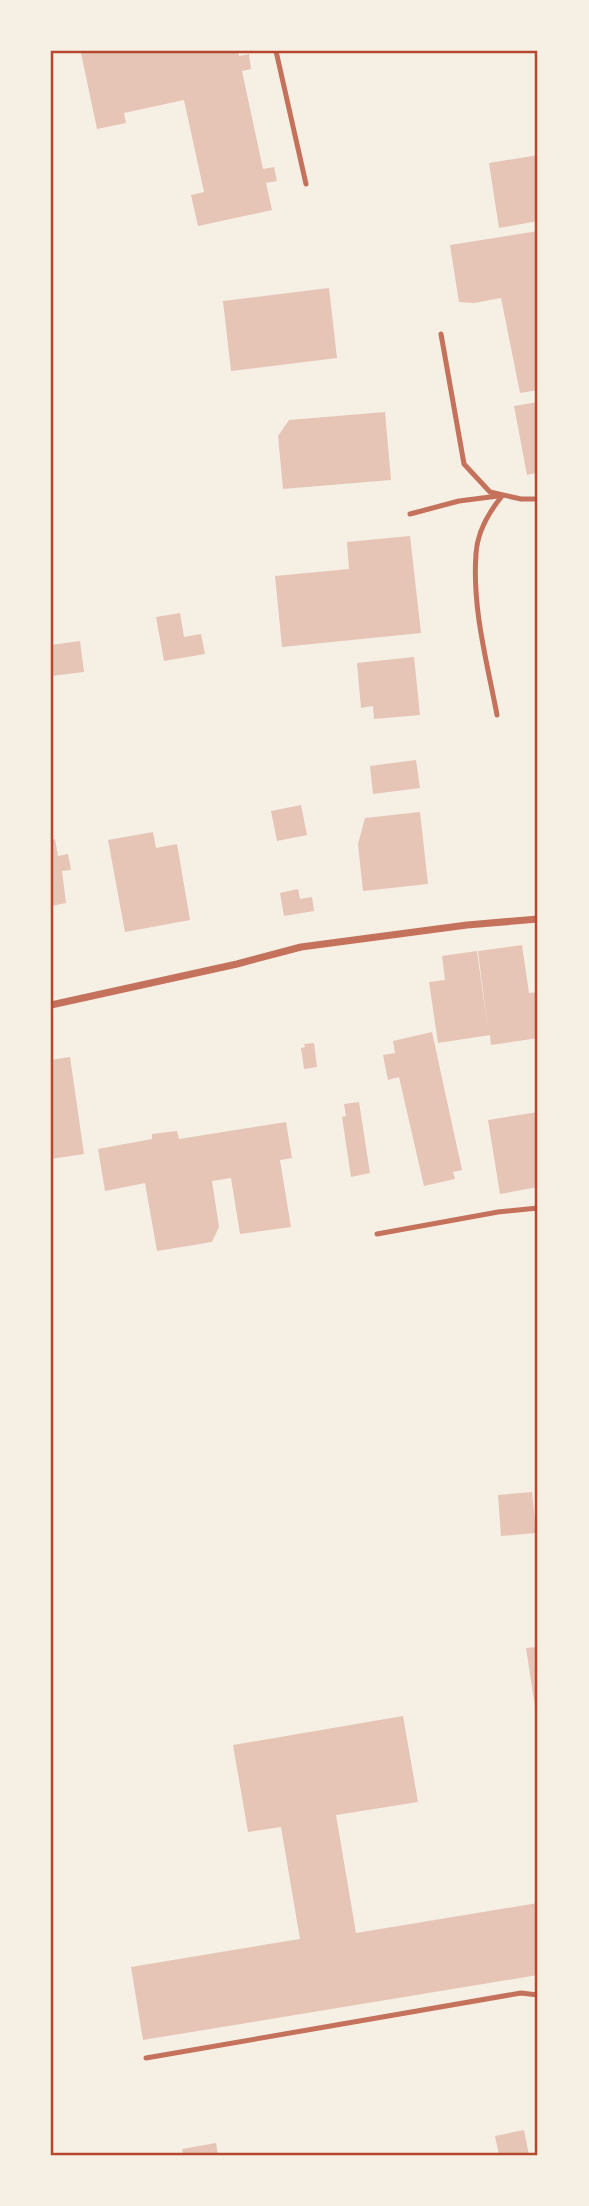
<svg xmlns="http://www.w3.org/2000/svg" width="589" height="2206" font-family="Lora,serif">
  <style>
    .building { fill: #e6c5b7 }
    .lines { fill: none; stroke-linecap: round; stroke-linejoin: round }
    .service { stroke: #c5725c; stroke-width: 5 }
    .minor { stroke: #c5725c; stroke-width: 7 }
    .neatline { fill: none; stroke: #b5482f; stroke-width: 2.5 }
  </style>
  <rect width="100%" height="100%" fill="#f6efe4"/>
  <!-- building -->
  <g class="building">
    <polygon points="93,51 238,51 239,56 249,54 251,69 242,71 263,169 274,167 277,181 266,183 272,210 198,226 191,195 204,192 184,100 124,113 126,123 97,129 81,53"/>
    <polygon points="538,155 538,221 499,228 489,163"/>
    <polygon points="538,231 538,390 520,393 501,298 474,303 459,302 450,245"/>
    <polygon points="329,288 337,358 231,371 223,301"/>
    <polygon points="538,402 538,483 537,484 535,473 527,475 514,406"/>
    <polygon points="385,412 391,480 283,489 278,436 289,420"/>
    <polygon points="410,536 421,633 282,647 275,576 349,569 347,542"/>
    <polygon points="180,613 184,637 201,634 205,654 164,661 156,617"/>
    <polygon points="80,641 84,672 51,676 51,645"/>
    <polygon points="414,657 420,715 374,719 373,706 361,708 357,663"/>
    <polygon points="416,760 420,788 373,794 370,766"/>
    <polygon points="301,805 307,835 277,841 271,811"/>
    <polygon points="420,812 428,884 363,891 358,844 365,818"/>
    <polygon points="153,832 156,848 177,844 190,920 125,932 108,840"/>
    <polygon points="55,839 58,856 68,854 71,870 62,871 66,903 51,906 51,840"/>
    <polygon points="298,889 300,899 312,897 314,911 284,916 280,893"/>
    <polygon points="522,945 529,993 538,992 538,1038 491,1045 490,1035 438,1043 429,982 445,980 442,956 477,951 488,1030 478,951"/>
    <polygon points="432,1032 462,1170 453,1172 455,1179 424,1186 399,1077 388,1080 383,1055 395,1053 393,1041"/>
    <polygon points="314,1043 317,1067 304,1069 301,1048 305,1047 304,1044"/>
    <polygon points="70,1057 84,1154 51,1159 51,1060"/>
    <polygon points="359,1102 370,1173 351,1177 342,1117 346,1116 344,1104"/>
    <polygon points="538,1112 538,1187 500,1194 488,1120"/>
    <polygon points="286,1122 292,1158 280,1160 291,1227 240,1234 231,1178 212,1181 219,1227 212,1242 157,1251 145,1183 105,1191 98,1149 152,1139 152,1134 177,1131 179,1139"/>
    <polygon points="532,1492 536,1533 501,1536 498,1495"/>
    <polygon points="538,1647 538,1720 537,1720 526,1648"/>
    <polygon points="403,1716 418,1802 336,1815 356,1933 538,1903 538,1975 143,2040 131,1967 300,1939 281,1827 248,1832 233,1745"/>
    <polygon points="524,2130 529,2155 499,2155 495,2136"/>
    <polygon points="216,2143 218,2155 183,2155 182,2149"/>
  </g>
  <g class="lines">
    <!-- service -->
    <g class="service">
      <polyline points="276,51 306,184"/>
      <polyline points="441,334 464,464 490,492 521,499 538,499"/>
      <polyline points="410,514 459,501 498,496"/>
      <path d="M497,715C487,662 472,608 476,554C477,533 489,512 502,496"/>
      <polyline points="377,1234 498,1212 538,1208"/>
      <polyline points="146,2058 521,1993 538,1995"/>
    </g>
    <!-- minor -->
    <polyline class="minor" points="51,1005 237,964 301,947 467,925 538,919"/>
  </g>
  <!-- border -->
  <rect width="589" height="2206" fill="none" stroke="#f6efe4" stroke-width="105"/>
  <rect x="52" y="52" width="484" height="2102" class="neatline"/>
</svg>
